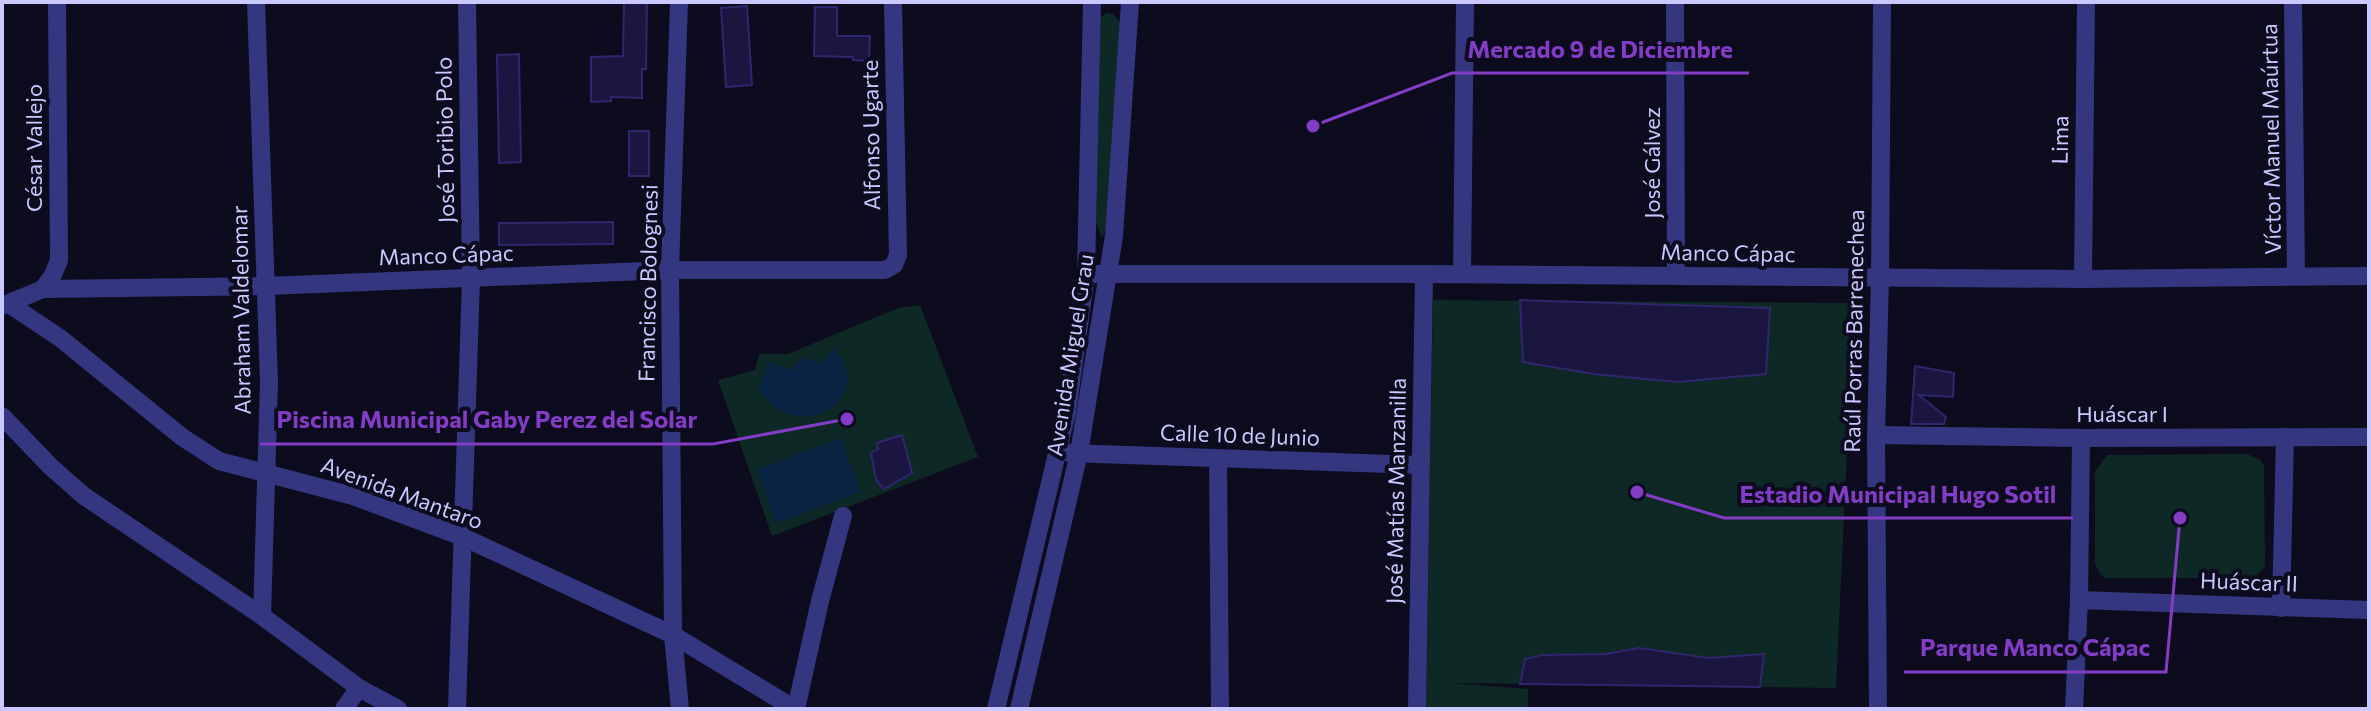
<svg xmlns="http://www.w3.org/2000/svg" width="2371" height="711" font-family="Commissioner,sans-serif">
  <style>
    .green { fill: #0e2825 }
    .water { fill: #0a2443 }
    .building { fill: #1b1640; stroke: #2f276d; stroke-width: 2 }
    .lines { fill: none; stroke-linecap: round; stroke-linejoin: round }
    .street { stroke: #34377f; stroke-width: 18 }
    .labels { text-anchor: middle; stroke-width: 8; stroke-linejoin: round; paint-order: stroke }
    .street-label { font-size: 22px; fill: #c9c8ff; stroke: #0d0b1e }
    .leader { fill: none; stroke: #833cc5; stroke-width: 3 }
    .callout-dot { fill: #833cc5; stroke: #0d0b1e; stroke-width: 3 }
    .callout-label { font-size: 24px; text-anchor: middle; font-weight: bold; fill: #833cc5; stroke: #0d0b1e; stroke-width: 8; stroke-linejoin: round; paint-order: stroke }
  </style>
  <rect width="100%" height="100%" fill="#0d0b1e"/>
  <!-- green -->
  <g class="green">
    <polygon points="1107,13 1113,14 1121,23 1108,227 1102,237 1096,223 1100,18"/>
    <polygon points="1433,300 1854,303 1836,688 1451,683 1528,689 1528,709 1426,709"/>
    <polygon points="920,305 978,457 772,536 718,380 755,370 759,354 788,354 898,308"/>
    <polygon points="2247,454 2260,460 2264,466 2265,566 2255,578 2105,578 2101,575 2095,564 2095,472 2107,455"/>
  </g>
  <!-- water -->
  <g class="water">
    <path d="M832,348C872,383 827,431 783,412C773,407 766,399 759,391L768,362L790,370L802,358L822,363Z"/>
    <polygon points="840,438 861,492 776,523 757,470"/>
  </g>
  <!-- building -->
  <g class="building">
    <polygon points="624,2 647,2 646,69 642,69 642,98 611,97 611,101 591,102 591,57 623,56"/>
    <polygon points="747,6 752,85 726,87 721,8"/>
    <polygon points="815,7 837,7 837,36 870,36 869,61 853,60 853,57 814,56"/>
    <polygon points="519,54 521,162 499,163 497,55"/>
    <rect x="629" y="131" width="20" height="45"/>
    <polygon points="613,222 613,244 499,245 499,223"/>
    <polygon points="1520,300 1770,308 1766,374 1677,382 1594,374 1523,362"/>
    <polygon points="1915,366 1954,373 1953,397 1919,395 1946,417 1944,424 1911,424"/>
    <polygon points="902,435 912,473 884,489 876,480 871,453 878,449 877,443"/>
    <polygon points="1639,648 1709,658 1764,654 1760,687 1520,684 1525,659 1542,655 1605,654"/>
  </g>
  <g class="lines">
    <!-- street -->
    <g class="street">
      <polyline points="256,2 269,382 262,616"/>
      <polyline points="679,2 670,270 673,635 680,709"/>
      <polyline points="1675,2 1676,276"/>
      <polyline points="2293,2 2296,276"/>
      <polyline points="1086,274 1424,274 2083,279 2369,276"/>
      <polyline points="1462,274 1465,2"/>
      <polyline points="2083,279 2086,2"/>
      <polyline points="43,289 53,275 59,260 57,2"/>
      <polyline points="9,304 60,338 182,437 219,461 353,496 463,537 673,635 795,709"/>
      <polyline points="2,306 43,289 266,286 670,270 885,270 894,265 898,255 893,2"/>
      <polyline points="2,416 51,467 84,496 262,616 359,688 398,709"/>
      <polyline points="1876,435 2081,438 2369,437"/>
      <polyline points="1069,453 1420,465"/>
      <polyline points="1218,459 1220,709"/>
      <polyline points="2079,600 2369,610"/>
      <polyline points="2281,608 2285,437"/>
      <polyline points="344,709 359,688"/>
      <polyline points="457,709 471,279 467,2"/>
      <polyline points="796,709 820,601 843,516"/>
      <polyline points="996,709 1067,412 1086,274 1092,2"/>
      <polyline points="1019,709 1079,453 1114,236 1130,2"/>
      <polyline points="1417,709 1424,274"/>
      <polyline points="1878,709 1876,435 1880,278 1882,2"/>
      <polyline points="2074,709 2079,600 2081,438"/>
    </g>
  </g>
  <g class="labels">
    <!-- street labels -->
    <g class="street-label">
      <text transform="translate(871 135) rotate(-91)" y="8">Alfonso Ugarte</text>
      <text transform="translate(2271 139) rotate(-91)" y="8">Víctor Manuel Maúrtua</text>
      <text transform="translate(445 140) rotate(-91)" y="8">José Toribio Polo</text>
      <text transform="translate(2060 140) rotate(-89)" y="8">Lima</text>
      <text transform="translate(34 148) rotate(-90)" y="8">César Vallejo</text>
      <text transform="translate(1652 163) rotate(-90)" y="8">José Gálvez</text>
      <text transform="translate(1728 253) rotate(1)" y="8">Manco Cápac</text>
      <text transform="translate(446 255) rotate(-2)" y="8">Manco Cápac</text>
      <text transform="translate(648 283) rotate(-89)" y="8">Francisco Bolognesi</text>
      <text transform="translate(241 310) rotate(-91)" y="8">Abraham Valdelomar</text>
      <text transform="translate(1854 331) rotate(-89)" y="8">Raúl Porras Barrenechea</text>
      <text transform="translate(1070 355) rotate(-81)" y="8">Avenida Miguel Grau</text>
      <text x="2122" y="422">Huáscar I</text>
      <text transform="translate(1240 435) rotate(2)" y="8">Calle 10 de Junio</text>
      <text transform="translate(1396 491) rotate(-89)" y="8">José Matías Manzanilla</text>
      <text transform="translate(402 493) rotate(20)" y="8">Avenida Mantaro</text>
      <text transform="translate(2249 582) rotate(2)" y="8">Huáscar II</text>
    </g>
  </g>
  <!-- callouts -->
  <path class="leader" d="M1313 126L1452 73H1749M847 419L713 444H260M1637 492L1724 518H2073M2180 518L2166 672H1904"/>
  <g class="callout-dot">
    <circle cx="1313" cy="126" r="8"/>
    <circle cx="847" cy="419" r="8"/>
    <circle cx="1637" cy="492" r="8"/>
    <circle cx="2180" cy="518" r="8"/>
  </g>
  <g class="callout-label">
    <text x="1600" y="58">Mercado 9 de Diciembre</text>
    <text x="487" y="428">Piscina Municipal Gaby Perez del Solar</text>
    <text x="1898" y="503">Estadio Municipal Hugo Sotil</text>
    <text x="2035" y="656">Parque Manco Cápac</text>
  </g>
  <!-- border -->
  <rect width="2371" height="711" fill="none" stroke="#c9c8ff" stroke-width="8"/>
</svg>
